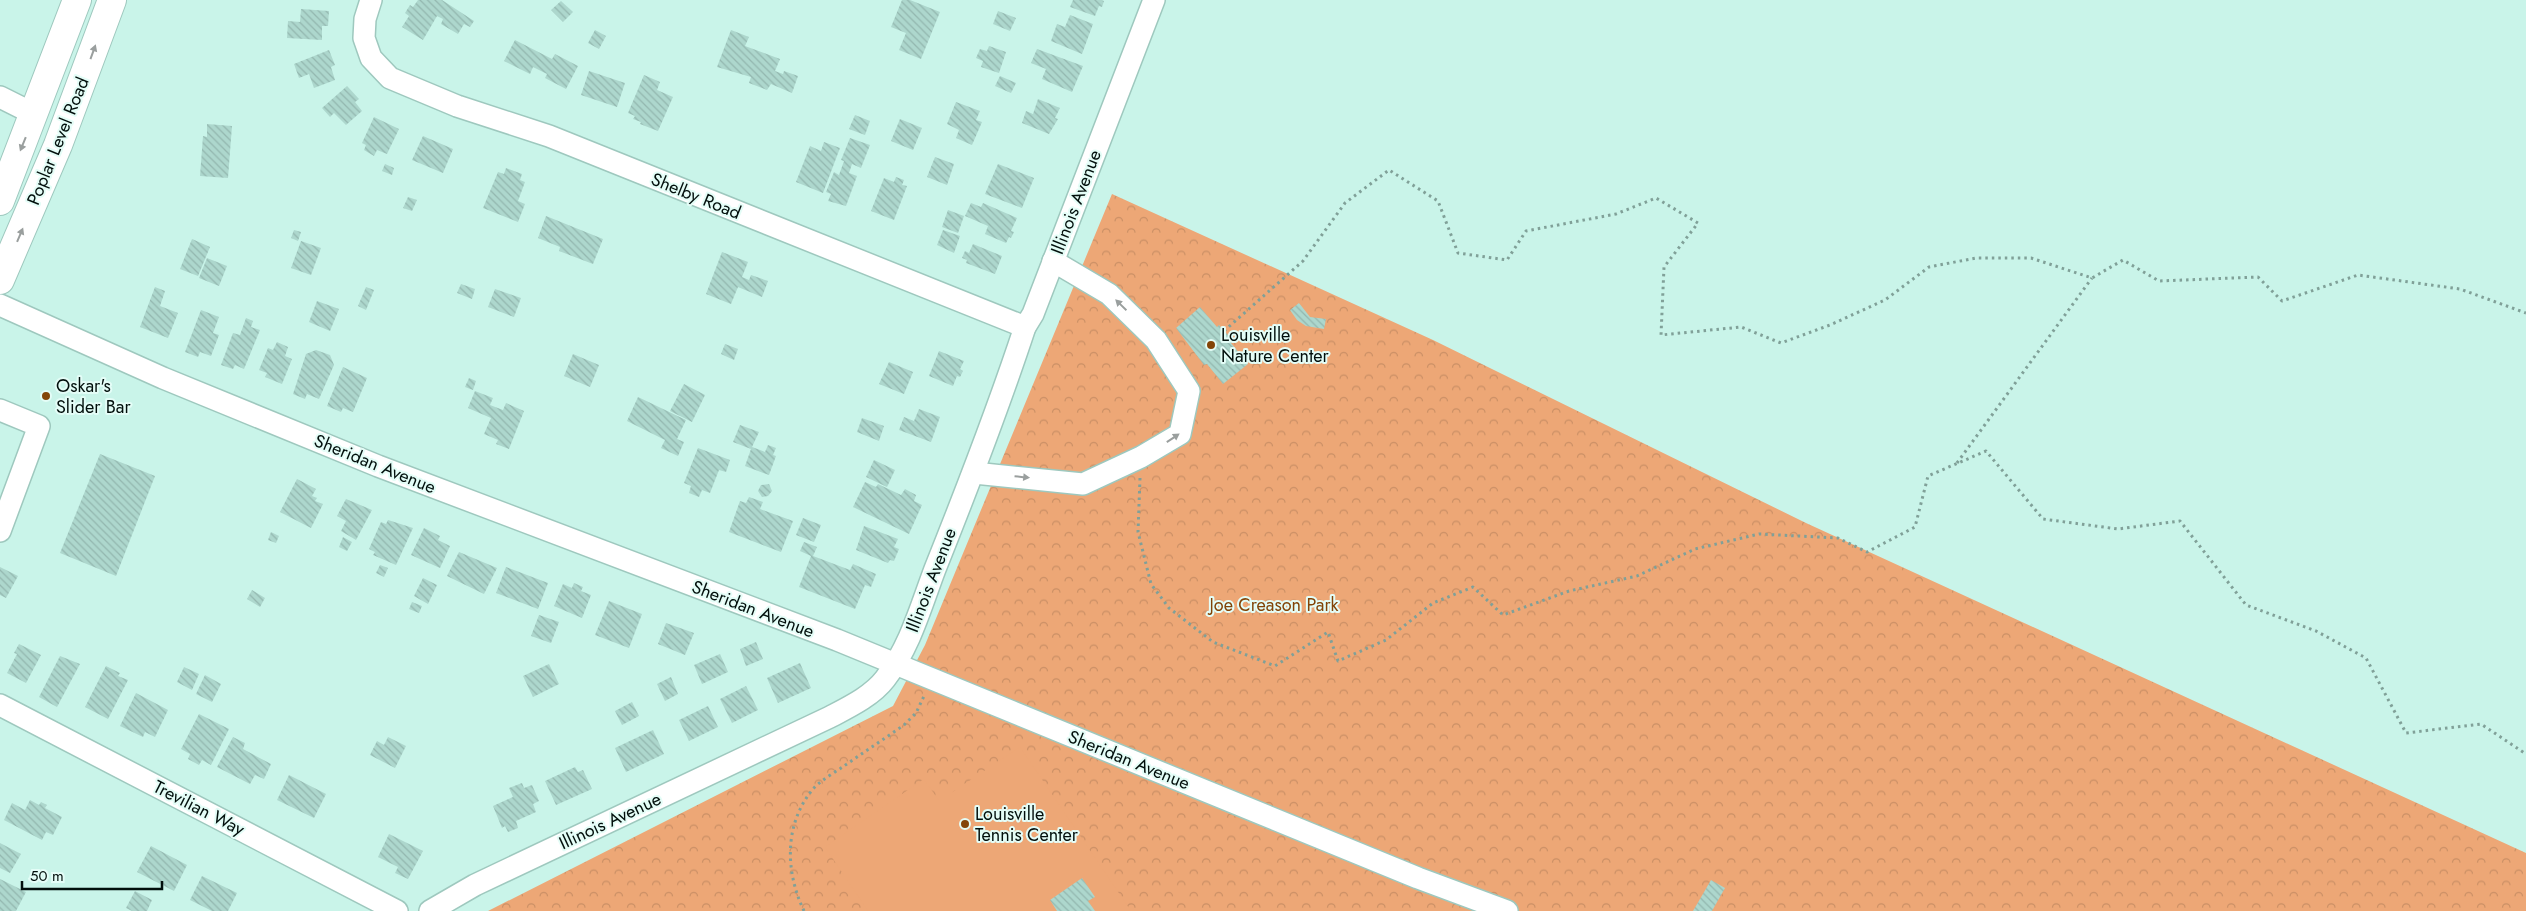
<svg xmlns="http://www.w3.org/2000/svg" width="2526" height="911" font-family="Jost,sans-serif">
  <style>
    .park { fill: url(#park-crowns) }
    .pitch { fill: #eda776 }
    .building { fill: url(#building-back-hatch) }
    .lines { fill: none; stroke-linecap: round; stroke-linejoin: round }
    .minor-casing { stroke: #9ec8be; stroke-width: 24 }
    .major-casing { stroke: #9ec8be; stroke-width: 30 }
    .path { stroke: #80a098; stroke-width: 3; stroke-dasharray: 2.5 4; stroke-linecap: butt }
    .minor { stroke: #fff; stroke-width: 21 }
    .major { stroke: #fff; stroke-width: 28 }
    .oneway { fill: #9a9f9e }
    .poi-dot { fill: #844508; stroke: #e4fdf7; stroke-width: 2 }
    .labels { text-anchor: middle; stroke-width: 4; stroke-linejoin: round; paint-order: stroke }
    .street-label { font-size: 18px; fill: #020f0c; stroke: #e4fdf7 }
    .poi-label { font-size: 18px; fill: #020f0c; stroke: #e4fdf7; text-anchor: start }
    .park-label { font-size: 18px; fill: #824306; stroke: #e4fdf7 }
  </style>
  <defs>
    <pattern id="park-crowns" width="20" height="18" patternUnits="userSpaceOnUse" patternTransform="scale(1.25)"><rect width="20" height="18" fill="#eda776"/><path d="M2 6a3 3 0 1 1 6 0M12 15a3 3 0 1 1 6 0" fill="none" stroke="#ca8f65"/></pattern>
    <pattern id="building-back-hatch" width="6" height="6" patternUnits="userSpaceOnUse" patternTransform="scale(1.25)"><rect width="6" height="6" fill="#add7cd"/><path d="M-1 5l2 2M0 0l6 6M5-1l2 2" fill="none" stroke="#93b7af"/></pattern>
  </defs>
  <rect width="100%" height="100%" fill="#c9f4e9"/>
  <!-- park -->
  <polygon class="park" points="1112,194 1433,340 1806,523 2526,853 2526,911 488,911 893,706 925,645"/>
  <!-- pitch -->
  <polygon class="pitch" points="1020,747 1131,911 868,911 825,847 924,779 939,801"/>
  <!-- building -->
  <g class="building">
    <polygon points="418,0 442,0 474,21 470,27 464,24 458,34 441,24 443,19 437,16 423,40 402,27 409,16 405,13 410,5 413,7"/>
    <polygon points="902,0 910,0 940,12 921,59 899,50 906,33 891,27"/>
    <polygon points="1073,0 1101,0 1104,1 1102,7 1099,6 1095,16 1070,7"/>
    <polygon points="561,1 573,12 563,22 551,10"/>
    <polygon points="301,9 329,11 328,26 322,26 322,40 287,38 288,21 300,22"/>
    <polygon points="998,11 1016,18 1010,31 993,24"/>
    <polygon points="1070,15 1093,24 1082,54 1051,41 1057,24 1065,27"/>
    <polygon points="595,30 606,36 599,49 588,43"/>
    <polygon points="731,30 749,37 745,46 780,59 775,71 783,74 784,71 798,76 792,93 771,84 767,90 749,83 751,77 717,67"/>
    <polygon points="515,40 552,59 555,54 578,66 566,89 545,78 547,74 533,67 530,74 504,61"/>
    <polygon points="989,46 1006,52 999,73 981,67 983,61 976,58 980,49 987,51"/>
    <polygon points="1037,49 1083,66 1072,92 1042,79 1046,69 1031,63"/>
    <polygon points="329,50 335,65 331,67 335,80 314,88 309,74 299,78 294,64"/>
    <polygon points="589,71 625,83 617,107 581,95"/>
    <polygon points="644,75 660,82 657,90 673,97 658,131 640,124 641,122 633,119 635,116 628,113"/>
    <polygon points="1000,76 1016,83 1011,93 995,86"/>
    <polygon points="347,86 359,99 355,102 362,111 346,125 334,113 330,117 322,108"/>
    <polygon points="1038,99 1060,108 1055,118 1058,119 1049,134 1022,123 1026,111 1033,114"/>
    <polygon points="956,102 980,111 976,120 982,122 972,145 956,138 959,130 947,124"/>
    <polygon points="855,115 870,121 865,135 849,129"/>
    <polygon points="374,117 399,129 387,154 377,150 374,156 364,150 366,145 362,143"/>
    <polygon points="900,119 922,128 913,150 891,141"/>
    <polygon points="207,124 232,126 228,178 200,176 203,136 207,137"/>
    <polygon points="423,136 453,149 443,173 412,160"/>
    <polygon points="850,138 870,145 861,168 852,164 849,173 857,176 846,206 828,201 831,194 826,192 834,172 839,175 844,161 841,160"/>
    <polygon points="824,142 840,148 823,193 796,182 810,146 821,151"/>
    <polygon points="935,157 954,164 947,185 927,177"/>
    <polygon points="385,164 394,168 392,175 382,171"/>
    <polygon points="998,164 1034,178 1022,208 985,194"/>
    <polygon points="506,168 522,174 520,180 525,182 518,201 525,204 518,222 483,208 498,172 504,174"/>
    <polygon points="896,177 904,180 902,185 907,186 894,220 871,211 884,178 894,182"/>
    <polygon points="408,197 417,200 412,211 403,208"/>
    <polygon points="971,203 981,207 983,203 1017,218 1011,231 1014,232 1011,238 1009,237 1006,243 985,234 988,226 965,216"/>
    <polygon points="948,210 964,216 958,233 942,227"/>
    <polygon points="546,216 603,239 593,264 559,251 560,247 538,238"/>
    <polygon points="294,230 301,232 298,241 291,238"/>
    <polygon points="943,230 960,236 954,253 937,245"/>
    <polygon points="192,239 210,247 198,276 180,269"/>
    <polygon points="301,241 321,248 311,275 291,268"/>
    <polygon points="973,244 1002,256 995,274 966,263 967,260 962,258 965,251 969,253"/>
    <polygon points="722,252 748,262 742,277 749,280 751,275 768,281 762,297 738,287 731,304 706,294"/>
    <polygon points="207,258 227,266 219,286 199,278"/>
    <polygon points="461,284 475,289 472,299 457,293"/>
    <polygon points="155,287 165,291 160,306 178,313 168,338 140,327"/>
    <polygon points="366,287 374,290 366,310 358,306"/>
    <polygon points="495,289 521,298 514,317 488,307"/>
    <polygon points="317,301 339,309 330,331 309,322"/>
    <polygon points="1299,303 1310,317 1326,319 1324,329 1306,326 1297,320 1290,310"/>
    <polygon points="1200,307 1217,327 1219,325 1227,334 1233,341 1231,343 1248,364 1223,384 1207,364 1204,365 1176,328"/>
    <polygon points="201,310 219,317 213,333 219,335 211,356 200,352 198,357 185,352"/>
    <polygon points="246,318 253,321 251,327 260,330 244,369 235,365 233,369 221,365 233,333 240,335"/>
    <polygon points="277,342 288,347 285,356 292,359 282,384 265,377 267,373 259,370 268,348 273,350"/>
    <polygon points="725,344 738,349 734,360 721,354"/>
    <polygon points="316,350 330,355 334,365 319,399 307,394 305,399 293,394 306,354"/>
    <polygon points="939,351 964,361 960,369 963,371 960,377 957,376 953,386 929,376"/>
    <polygon points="573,354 599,365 590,387 564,376"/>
    <polygon points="889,362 913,372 904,394 879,384"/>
    <polygon points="343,367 367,378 353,412 343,408 341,412 327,406"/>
    <polygon points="469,378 476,381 473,390 465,387"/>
    <polygon points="684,384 705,395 692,422 670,411"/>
    <polygon points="475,391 493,398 490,405 503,410 506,403 524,411 509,449 496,444 498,440 484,434 491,418 468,408"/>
    <polygon points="638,397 686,420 677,439 684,442 678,456 661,448 665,440 627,421"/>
    <polygon points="919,409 940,417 931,442 899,430 904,417 914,421"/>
    <polygon points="862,418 884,426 879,441 857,432"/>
    <polygon points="740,425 759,432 752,447 765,452 768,445 776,448 773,455 776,456 769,475 745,466 751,449 733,442"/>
    <polygon points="698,448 730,460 726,472 719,470 710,493 702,490 699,497 689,493 691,486 684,483"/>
    <polygon points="100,454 155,476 116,576 60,553"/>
    <polygon points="874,460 895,470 887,487 866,477"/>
    <polygon points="297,479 316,489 312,496 317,498 315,501 323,504 311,528 280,512"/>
    <polygon points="865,482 876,487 878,484 901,495 905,489 916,495 914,501 922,505 909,534 853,507"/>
    <polygon points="769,484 772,491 768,496 762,497 758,491 761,485"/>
    <polygon points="749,497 763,502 760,509 793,521 781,552 729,532 740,501 746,503"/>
    <polygon points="346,499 372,510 356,540 341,531 346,521 337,516"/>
    <polygon points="803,518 821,525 814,542 796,535"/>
    <polygon points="388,520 413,528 396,565 373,555 375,552 369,549 381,522 386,524"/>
    <polygon points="864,526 898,539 894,547 899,549 894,561 890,560 888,563 856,550"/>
    <polygon points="424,528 440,536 438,540 450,546 440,568 411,555"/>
    <polygon points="271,532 279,536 276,543 268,540"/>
    <polygon points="343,537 352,542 347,551 339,547"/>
    <polygon points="804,542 817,547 813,556 850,570 853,564 876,574 871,587 865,585 855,609 799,587 811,556 800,551"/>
    <polygon points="459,552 497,568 484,594 447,576"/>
    <polygon points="380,565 388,568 384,577 376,573"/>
    <polygon points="0,567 18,576 6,598 0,595"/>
    <polygon points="506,567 548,583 538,609 496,593"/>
    <polygon points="423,578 437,585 428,604 414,596"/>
    <polygon points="574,583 583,587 581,591 591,595 582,618 554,606 563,584 572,588"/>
    <polygon points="252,590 265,598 260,607 247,599"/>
    <polygon points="609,601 642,614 629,648 595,635"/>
    <polygon points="412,602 422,606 419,613 409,609"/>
    <polygon points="539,615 559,622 551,643 531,636"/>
    <polygon points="666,623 694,633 685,655 658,644"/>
    <polygon points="756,642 763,659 746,666 740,649"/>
    <polygon points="19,644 41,655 26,683 7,673 17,654 14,653"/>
    <polygon points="720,654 728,672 702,684 694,665"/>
    <polygon points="60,656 80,664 57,707 39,697"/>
    <polygon points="800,663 811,688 778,703 767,678"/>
    <polygon points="549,664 559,684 533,697 523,676"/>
    <polygon points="106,666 120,673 118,676 128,680 108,719 85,707"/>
    <polygon points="184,667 199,674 192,690 177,682"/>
    <polygon points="205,675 221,684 212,702 196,694"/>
    <polygon points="671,677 678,694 665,701 657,684"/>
    <polygon points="746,686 758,710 732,723 720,699"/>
    <polygon points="136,693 168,710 155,737 145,732 143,737 120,726"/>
    <polygon points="632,702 639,716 622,725 615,711"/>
    <polygon points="708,706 718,727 689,741 679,720"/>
    <polygon points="199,714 229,729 211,765 202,760 199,765 188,759 190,754 181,749"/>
    <polygon points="653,730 664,754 626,772 615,748"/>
    <polygon points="233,737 245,743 243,749 271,764 264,779 255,775 250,784 217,767"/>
    <polygon points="388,737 406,746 395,768 370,755 377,741 384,745"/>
    <polygon points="575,767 578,772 583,770 592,789 556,805 545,781"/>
    <polygon points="289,775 326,794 314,818 277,800"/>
    <polygon points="522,783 524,788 532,785 539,801 533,804 536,812 516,821 518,828 508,832 505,826 502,828 493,806 513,797 509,788"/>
    <polygon points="30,800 39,805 41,802 47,805 45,808 62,817 53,835 46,832 42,840 4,820 12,803 25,810"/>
    <polygon points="389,834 423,851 408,879 395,873 398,867 378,857"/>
    <polygon points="0,843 21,854 10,873 0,868"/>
    <polygon points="151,846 187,865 174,891 137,872"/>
    <polygon points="202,876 237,893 228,911 212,911 190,900"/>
    <polygon points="1082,878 1095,897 1088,901 1095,911 1057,911 1050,900"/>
    <polygon points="0,879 26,892 16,911 0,911"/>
    <polygon points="1711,880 1725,888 1712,911 1693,911"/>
    <polygon points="135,891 152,900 147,911 132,911 126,908"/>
  </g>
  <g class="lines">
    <!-- minor casing -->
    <g class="minor-casing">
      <g id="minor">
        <polyline points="371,0 365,19 364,38 371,58 390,78 457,106 549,136 1025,327"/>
        <polyline points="0,97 34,114"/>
        <polyline points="0,305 163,378 378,466 837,640 1418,878 1507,911"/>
        <polyline points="0,410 39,426 0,531"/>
        <polyline points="974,473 1083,484 1141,457 1180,434 1189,391 1156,340 1109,294 1053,261"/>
        <polyline points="0,705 397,911"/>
        <path d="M430,911L475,885L830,717C849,707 872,696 885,679C910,647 921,606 935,569C967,489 998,409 1025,327L1033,314L1154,0"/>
      </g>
    </g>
    <!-- major casing -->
    <g class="major-casing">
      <g id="major">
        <polyline points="0,201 77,0"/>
        <polyline points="0,280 58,145 112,0"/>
      </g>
    </g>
    <!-- path -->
    <g class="path">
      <polyline points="1224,331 1303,261 1345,203 1389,170 1438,201 1458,253 1507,260 1526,231 1616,214 1656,198 1698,223 1664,267 1661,335 1741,327 1781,343 1830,325 1885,300 1929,267 1976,258 2031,258 2092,278 2123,260 2159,281 2258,277 2282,301 2358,275 2460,289 2526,313"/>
      <polyline points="1957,463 2092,278"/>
      <polyline points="1140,478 1138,532 1151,584 1169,608 1213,642 1275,666 1328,632 1338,661 1386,640 1433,603 1473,587 1503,615 1569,591 1637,576 1695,549 1759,534 1838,538 1867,552 1915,527 1928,476 1986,451 2043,519 2118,529 2180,521 2246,605 2316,631 2366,658 2406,733 2481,724 2526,754"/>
      <path d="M804,911C785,871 784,824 813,789C821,780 834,773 844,766C864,752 884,739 904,725L916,713L924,696"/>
    </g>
    <!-- minor -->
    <use href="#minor" class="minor"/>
    <!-- major -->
    <use href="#major" class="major"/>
  </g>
  <!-- one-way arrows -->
  <defs><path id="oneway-solid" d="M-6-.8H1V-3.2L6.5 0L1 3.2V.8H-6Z" transform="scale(1.25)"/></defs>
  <g class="oneway">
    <use href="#oneway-solid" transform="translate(93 52) rotate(-70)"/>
    <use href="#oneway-solid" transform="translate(23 144) rotate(112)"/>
    <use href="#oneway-solid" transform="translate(20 235) rotate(-67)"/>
    <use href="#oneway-solid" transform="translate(1121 305) rotate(-136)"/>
    <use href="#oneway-solid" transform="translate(1173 438) rotate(-34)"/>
    <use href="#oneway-solid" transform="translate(1022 477) rotate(6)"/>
  </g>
  <!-- markers -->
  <g class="poi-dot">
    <circle cx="1211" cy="345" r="5"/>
    <circle cx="46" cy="396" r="5"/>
    <circle cx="965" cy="824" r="5"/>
  </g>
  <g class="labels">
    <!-- street labels -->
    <g class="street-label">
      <text transform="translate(58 141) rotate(-68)" y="6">Poplar Level Road</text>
      <text transform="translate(696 196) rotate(22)" y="6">Shelby Road</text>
      <text transform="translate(1076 202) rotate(-69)" y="6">Illinois Avenue</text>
      <text transform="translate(375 464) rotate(22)" y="6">Sheridan Avenue</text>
      <text transform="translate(931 580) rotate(-69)" y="6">Illinois Avenue</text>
      <text transform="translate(753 609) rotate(21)" y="6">Sheridan Avenue</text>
      <text transform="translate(1129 760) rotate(22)" y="6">Sheridan Avenue</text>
      <text transform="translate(199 808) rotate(27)" y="6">Trevilian Way</text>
      <text transform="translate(610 821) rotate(-25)" y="6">Illinois Avenue</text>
    </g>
    <!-- poi labels -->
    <g class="poi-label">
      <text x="1221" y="341">Louisville<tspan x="1221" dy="21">Nature Center</tspan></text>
      <text x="56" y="392">Oskar's<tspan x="56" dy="21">Slider Bar</tspan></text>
      <text x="975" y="820">Louisville<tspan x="975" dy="21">Tennis Center</tspan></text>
    </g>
    <!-- park labels -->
    <g class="park-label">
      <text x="1274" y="611">Joe Creason Park</text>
    </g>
  </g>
  <!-- scale -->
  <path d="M22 881v8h140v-8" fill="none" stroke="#020f0c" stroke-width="2.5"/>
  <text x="30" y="881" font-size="15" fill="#020f0c" stroke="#e4fdf7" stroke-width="4" paint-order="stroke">50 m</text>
</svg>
